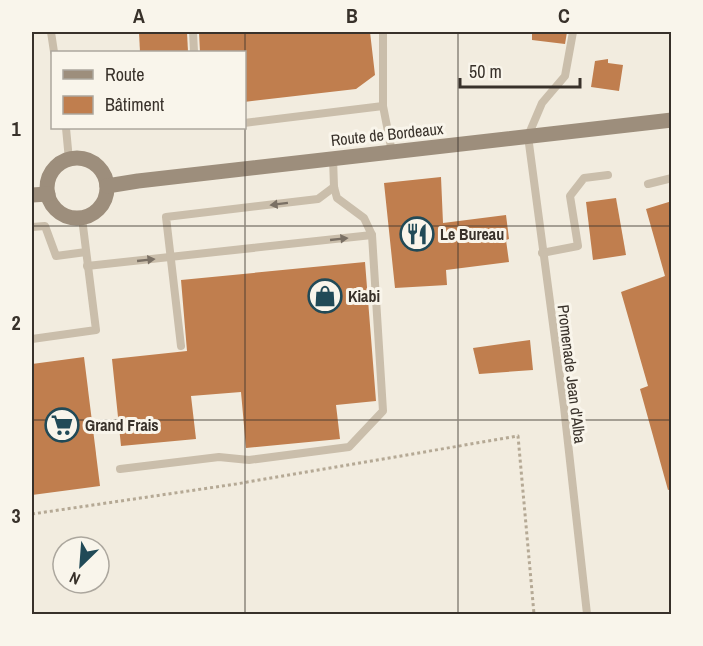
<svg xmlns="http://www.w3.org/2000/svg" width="703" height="646" font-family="'Archivo Narrow',sans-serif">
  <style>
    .building { fill: #c07e4e }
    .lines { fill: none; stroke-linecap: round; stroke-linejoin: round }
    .path { stroke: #b5a995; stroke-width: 3; stroke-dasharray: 3 3; stroke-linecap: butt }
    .service { stroke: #cabeab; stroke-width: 8 }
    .secondary { stroke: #9d8e7c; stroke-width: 15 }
    .oneway { fill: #7a7064 }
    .grid { fill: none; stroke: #38312a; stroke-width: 1.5; stroke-opacity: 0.55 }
    .labels { text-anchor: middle; stroke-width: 6; stroke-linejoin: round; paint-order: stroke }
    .street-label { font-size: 16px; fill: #38312a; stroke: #f9f5eb }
    .poi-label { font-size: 16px; font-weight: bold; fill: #38312a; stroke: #f9f5eb; text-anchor: start }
    .neatline { fill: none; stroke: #38312a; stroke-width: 2 }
    .grid-label { font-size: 20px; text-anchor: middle; font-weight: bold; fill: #38312a }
  </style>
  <rect width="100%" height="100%" fill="#f2ecdf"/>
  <!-- building -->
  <g class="building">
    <polygon points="139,32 187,32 188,52 140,52"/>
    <polygon points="199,32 370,32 375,75 356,89 244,102 244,52 200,52"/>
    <polygon points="532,32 567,32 565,44 532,40"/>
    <polygon points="608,59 608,63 623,65 619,91 591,87 595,61"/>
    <polygon points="441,177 443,223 506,215 509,239 506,240 509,262 446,270 447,285 395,288 384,183"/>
    <polygon points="616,198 626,255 593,260 586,202"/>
    <polygon points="672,201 672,489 668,490 640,389 648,386 621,292 665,276 646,209"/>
    <polygon points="365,262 376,401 336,405 340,439 246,448 241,392 191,396 196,439 121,446 112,359 187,351 181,280"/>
    <polygon points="530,340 533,370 479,374 473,348"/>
    <polygon points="84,357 100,486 32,495 32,364"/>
  </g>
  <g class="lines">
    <!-- path -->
    <polyline class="path" points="32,514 236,484 518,436 534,614"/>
    <!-- service -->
    <g class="service">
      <polyline points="51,32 54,52"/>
      <polyline points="193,32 194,52"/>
      <polyline points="383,32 383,106"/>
      <polyline points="573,32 565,76 542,103 528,136 564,407 587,614"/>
      <polyline points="244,123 383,106 392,152"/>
      <polyline points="66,128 69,160"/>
      <polyline points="648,184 672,178"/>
      <polyline points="32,227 45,226 56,256 86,252"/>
      <polyline points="542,253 578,246 570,196 584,178 608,175"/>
      <polyline points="87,266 372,235"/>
      <polyline points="32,339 96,330 82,218"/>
      <polyline points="181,346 166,217 318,199 334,187"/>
      <polyline points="120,469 219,457 249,460 349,447 383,411 372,235 364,218 337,198 334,187 333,158"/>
    </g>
    <!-- secondary -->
    <g class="secondary">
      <circle cx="77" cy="188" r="30"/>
      <polyline points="107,186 138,181 672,120"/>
      <polyline points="32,195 48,194"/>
    </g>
  </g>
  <!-- one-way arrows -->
  <defs><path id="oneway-solid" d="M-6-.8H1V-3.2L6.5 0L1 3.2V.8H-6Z" transform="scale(1.5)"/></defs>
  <g class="oneway">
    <use href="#oneway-solid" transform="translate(279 204) rotate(173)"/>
    <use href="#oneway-solid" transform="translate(339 239) rotate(-6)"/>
    <use href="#oneway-solid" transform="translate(146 260) rotate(-6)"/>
  </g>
  <!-- grid -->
  <path class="grid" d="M245,32V614M458,32V614M32,226H672M32,420H672"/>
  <!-- icons -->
  <defs>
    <g id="restaurant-ring" transform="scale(1.725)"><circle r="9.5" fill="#f9f5eb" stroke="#214a57" stroke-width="1.5"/><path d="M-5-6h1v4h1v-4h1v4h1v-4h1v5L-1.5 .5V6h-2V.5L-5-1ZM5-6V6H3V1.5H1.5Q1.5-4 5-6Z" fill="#214a57"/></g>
    <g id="shop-ring" transform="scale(1.725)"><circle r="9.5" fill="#f9f5eb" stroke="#214a57" stroke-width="1.5"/><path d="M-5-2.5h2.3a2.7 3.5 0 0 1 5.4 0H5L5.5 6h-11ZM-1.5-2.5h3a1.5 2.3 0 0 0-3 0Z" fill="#214a57"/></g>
    <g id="supermarket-ring" transform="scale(1.725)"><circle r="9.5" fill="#f9f5eb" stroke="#214a57" stroke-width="1.5"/><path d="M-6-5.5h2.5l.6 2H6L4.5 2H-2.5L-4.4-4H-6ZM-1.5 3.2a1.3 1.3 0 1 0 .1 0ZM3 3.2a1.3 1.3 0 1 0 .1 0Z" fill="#214a57"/></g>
  </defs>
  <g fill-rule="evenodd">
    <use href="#restaurant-ring" x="417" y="234"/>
    <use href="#shop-ring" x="325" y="296"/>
    <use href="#supermarket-ring" x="62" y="425"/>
  </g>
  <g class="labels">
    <!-- street labels -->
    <g class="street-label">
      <text transform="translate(387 134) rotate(-6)" y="6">Route de Bordeaux</text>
      <text transform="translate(572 374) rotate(83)" y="6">Promenade Jean d'Alba</text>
    </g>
    <!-- poi labels -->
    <g class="poi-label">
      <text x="440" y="240">Le Bureau</text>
      <text x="348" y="302">Kiabi</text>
      <text x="85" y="431">Grand Frais</text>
    </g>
  </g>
  <!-- border -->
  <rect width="703" height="646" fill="none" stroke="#f9f5eb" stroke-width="66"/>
  <!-- legend -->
  <rect x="51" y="51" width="195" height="78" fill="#f9f5eb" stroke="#aca79e" stroke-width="1.5"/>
  <rect x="63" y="70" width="30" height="9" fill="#9d8e7c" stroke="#aca79e" stroke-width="1.5"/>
  <text x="105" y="81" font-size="18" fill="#38312a">Route</text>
  <rect x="63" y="96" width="30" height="18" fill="#c07e4e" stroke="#aca79e" stroke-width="1.5"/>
  <text x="105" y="111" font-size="18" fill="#38312a">Bâtiment</text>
  <!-- north arrow -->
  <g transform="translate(81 565) rotate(205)"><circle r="28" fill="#f9f5eb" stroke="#aca79e" stroke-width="1.5"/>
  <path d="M0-4.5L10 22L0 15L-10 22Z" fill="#214a57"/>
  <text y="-9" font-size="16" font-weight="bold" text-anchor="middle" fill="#38312a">N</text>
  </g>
  <!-- scale -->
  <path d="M460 78v9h120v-9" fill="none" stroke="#38312a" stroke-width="3"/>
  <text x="469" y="78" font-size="18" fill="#38312a" stroke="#f9f5eb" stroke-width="4.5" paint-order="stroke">50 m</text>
  <rect x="33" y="33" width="637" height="580" class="neatline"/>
  <g class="grid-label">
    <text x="139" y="23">A</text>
    <text x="352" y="23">B</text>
    <text x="564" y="23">C</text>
    <text x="16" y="136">1</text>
    <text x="16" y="330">2</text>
    <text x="16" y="523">3</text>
  </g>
</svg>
